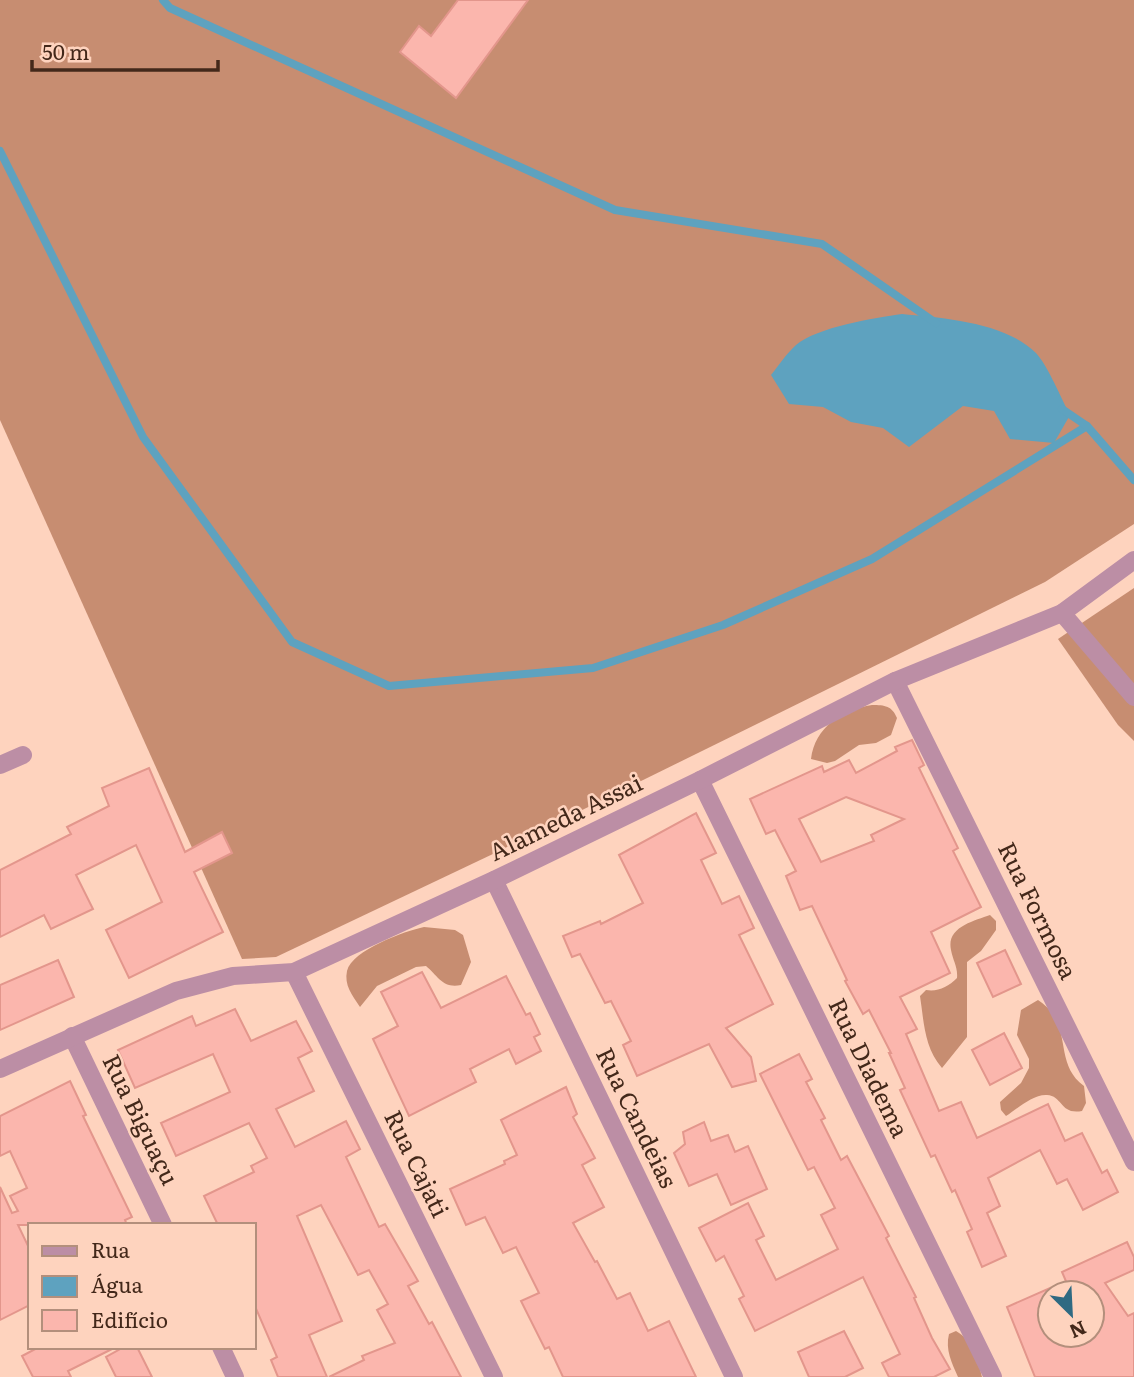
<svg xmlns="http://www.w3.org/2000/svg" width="1134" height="1377" font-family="Literata,serif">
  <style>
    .forest { fill: #c78d71 }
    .water { fill: #5ea2bf }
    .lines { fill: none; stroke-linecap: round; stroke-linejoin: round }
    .stream { stroke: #5ea2bf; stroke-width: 8 }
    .building { fill: #fbb6ad; stroke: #e3968c; stroke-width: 2; fill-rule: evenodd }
    .street { stroke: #bc8ea5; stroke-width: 18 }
    .labels { text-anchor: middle; stroke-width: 5; stroke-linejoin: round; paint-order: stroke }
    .street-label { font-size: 24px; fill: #43281a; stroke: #fed3be }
  </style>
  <rect width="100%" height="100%" fill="#fed3be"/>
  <!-- forest -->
  <g class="forest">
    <polygon points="0,0 1134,0 1134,524 1045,582 495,853 276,957 242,959 0,420"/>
    <polygon points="1134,588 1134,741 1118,725 1058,639"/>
    <path d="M872,705C885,705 892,706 897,718L891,735L876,743L859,745L835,761L827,763L811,759C815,727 842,710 872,705Z"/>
    <path d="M990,915L996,921V930L981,951L967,962V1037L942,1068C924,1047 924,1022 920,996L926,990C938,992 948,987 957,978C958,967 953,961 951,950C946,927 974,921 990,915Z"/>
    <path d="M424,927L455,930L463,935L471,962L461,985C443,989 438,976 426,966L416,967L377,986L360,1007C352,995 344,985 347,971C352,950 405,931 424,927Z"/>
    <path d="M1038,1000C1044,1004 1050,1009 1054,1016C1068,1038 1058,1067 1084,1086L1086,1103L1082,1111C1060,1115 1063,1096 1047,1095C1033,1094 1017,1109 1006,1116L1001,1110L1000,1102L1021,1083L1029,1068V1059L1017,1035L1021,1010Z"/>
    <path d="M956,1331C973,1341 978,1359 982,1377H958C952,1363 945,1350 949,1334Z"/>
  </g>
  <!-- water -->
  <path class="water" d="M902,314C943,318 1005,322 1036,353C1048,366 1061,398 1070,415L1054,443L1010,439L994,411L963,406L909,447L883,428L851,422L823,407L789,404L771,375C779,365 787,353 796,345C817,327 875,318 902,314Z"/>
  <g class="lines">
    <!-- stream -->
    <g class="stream">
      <polyline points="163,0 170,8 615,210 822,244 936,323"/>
      <polyline points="0,151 143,437 292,642 389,686 593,668 723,625 872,559 1087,426"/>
      <polyline points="1062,409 1087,426 1134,480"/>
    </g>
  </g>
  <!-- building -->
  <g class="building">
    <polygon points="458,0 528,0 456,98 400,52 419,26 431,36"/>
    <path d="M912,740L924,765L919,768L958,848L953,851L981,907L931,932L950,973L900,997L917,1029L906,1034L939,1111L961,1102L977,1138L1048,1104L1065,1141L1082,1133L1102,1173L1107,1170L1118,1192L1083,1210L1067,1179L1057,1184L1040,1150L988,1178L1000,1206L987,1213L1006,1256L982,1267L967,1232L972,1229L955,1190L952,1192L935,1155L931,1157L900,1090L905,1088L889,1053H891L869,1010L863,1014L845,981L847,980L812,906L800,910L786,876L796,871L775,830L766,834L750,799L822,766L824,772L849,760L856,773L897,751L895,747ZM846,797L904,819L871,835L874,841L821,862L799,819Z"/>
    <polygon points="149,768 185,852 222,832 232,853 194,872 223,932 129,978 106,930 162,902 136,845 76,875 93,909 51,929 44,915 0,937 0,870 71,834 67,827 109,806 102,788"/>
    <polygon points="696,813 716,853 701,860 722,904 739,896 754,928 739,935 773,1004 726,1028 751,1057 756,1081 732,1087 709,1044 637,1076 623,1045 631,1041 611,1001 605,1003 580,954 572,957 563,936 600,921 601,924 643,903 619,855"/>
    <polygon points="1005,950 1021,984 993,997 977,963"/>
    <polygon points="58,960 74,997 0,1030 0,985"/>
    <polygon points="422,972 441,1008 506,976 526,1015 530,1013 540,1034 534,1037 541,1051 516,1064 509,1049 470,1069 476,1082 409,1116 373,1039 398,1026 381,992"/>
    <polygon points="235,1009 251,1041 296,1021 312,1051 298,1058 314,1091 276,1109 295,1147 346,1121 360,1149 346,1157 379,1227 385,1224 418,1281 408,1286 429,1324 432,1322 461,1377 329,1377 364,1360 362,1356 395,1343 377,1310 388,1304 369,1270 358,1275 321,1205 297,1216 342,1321 309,1335 327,1377 278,1377 271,1360 277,1357 254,1304 254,1225 218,1225 204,1196 254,1172 251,1166 267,1158 249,1123 176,1156 161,1123 230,1092 213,1054 135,1088 118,1050 192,1016 196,1026"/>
    <polygon points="1004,1033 1022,1068 990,1085 972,1050"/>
    <polygon points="799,1054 812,1079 806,1082 825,1118 821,1120 841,1160 847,1156 866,1192 889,1236 886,1238 916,1297 914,1298 932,1338 950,1369 934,1377 889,1377 882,1363 900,1354 863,1277 755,1331 739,1299 744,1296 724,1256 716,1261 699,1228 748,1203 764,1236 756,1240 776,1280 838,1249 821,1215 835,1208 814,1167 808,1170 760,1074"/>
    <polygon points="70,1081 86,1115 83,1116 132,1217 125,1220 127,1225 18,1225 30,1250 30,1305 0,1320 0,1187 12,1213 18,1211 10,1196 27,1188 10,1151 0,1156 0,1116"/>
    <polygon points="566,1087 577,1114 573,1117 595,1158 582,1165 604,1207 573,1223 595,1262 597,1261 617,1299 630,1293 648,1331 669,1321 696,1377 563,1377 549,1347 545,1349 521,1301 539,1293 516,1247 503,1253 485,1217 466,1225 450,1189 505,1164 504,1161 517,1155 501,1120"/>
    <polygon points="704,1122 711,1141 728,1135 735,1152 748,1146 767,1189 731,1205 717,1174 689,1186 674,1153 685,1144 683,1132"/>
    <polygon points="1127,1242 1134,1257 1134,1270 1105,1283 1128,1316 1134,1313 1134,1377 1035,1377 1007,1307 1050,1288 1050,1335 1092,1335 1092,1293 1071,1293 1062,1272"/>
    <polygon points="844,1331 863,1368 845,1377 809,1377 798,1352"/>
    <polygon points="39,1347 116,1347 68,1371 71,1377 33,1377 22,1356"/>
    <polygon points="124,1347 137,1347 152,1377 116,1377 106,1357"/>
  </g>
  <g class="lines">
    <!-- street -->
    <g class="street">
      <polyline points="1062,613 1134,697"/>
      <polyline points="895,681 1134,1162"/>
      <polyline points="0,765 23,755"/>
      <polyline points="700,780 993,1377"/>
      <polyline points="494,880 734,1377"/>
      <polyline points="294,972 494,1377"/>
      <polyline points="72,1036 163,1225"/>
      <polyline points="0,1069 176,991 233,976 294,972 494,880 700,780 895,681 1062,613 1134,560"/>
      <polyline points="221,1347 235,1377"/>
    </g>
  </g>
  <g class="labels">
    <!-- street labels -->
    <g class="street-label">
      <text transform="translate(566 818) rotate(-26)" y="8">Alameda Assai</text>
      <text transform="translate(1037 911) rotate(64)" y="8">Rua Formosa</text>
      <text transform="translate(868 1068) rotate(64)" y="8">Rua Diadema</text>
      <text transform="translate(636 1118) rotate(64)" y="8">Rua Candeias</text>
      <text transform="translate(140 1120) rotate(64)" y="8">Rua Biguaçu</text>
      <text transform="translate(416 1164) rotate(64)" y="8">Rua Cajati</text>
    </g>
  </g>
  <!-- legend -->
  <rect x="28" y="1223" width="228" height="126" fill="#fed3be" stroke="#b38f7c" stroke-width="2"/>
  <rect x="42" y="1246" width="35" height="10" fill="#bc8ea5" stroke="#b38f7c" stroke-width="2"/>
  <text x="91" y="1258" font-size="21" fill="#43281a">Rua</text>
  <rect x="42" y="1276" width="35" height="21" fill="#5ea2bf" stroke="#b38f7c" stroke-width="2"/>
  <text x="91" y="1293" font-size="21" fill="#43281a">Água</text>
  <rect x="42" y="1310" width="35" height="21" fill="#fbb6ad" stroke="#b38f7c" stroke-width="2"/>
  <text x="91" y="1328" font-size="21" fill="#43281a">Edifício</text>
  <!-- north arrow -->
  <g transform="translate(1071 1314) rotate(156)"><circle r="33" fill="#fed3be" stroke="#b38f7c" stroke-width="2"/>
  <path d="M0-5L12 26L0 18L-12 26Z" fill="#2f6a82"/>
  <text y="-10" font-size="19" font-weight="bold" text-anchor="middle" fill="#43281a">N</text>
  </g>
  <!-- scale -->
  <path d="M32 60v10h186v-10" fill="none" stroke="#43281a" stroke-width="3.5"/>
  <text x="42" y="60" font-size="21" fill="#43281a" stroke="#fed3be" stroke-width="5" paint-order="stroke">50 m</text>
</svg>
